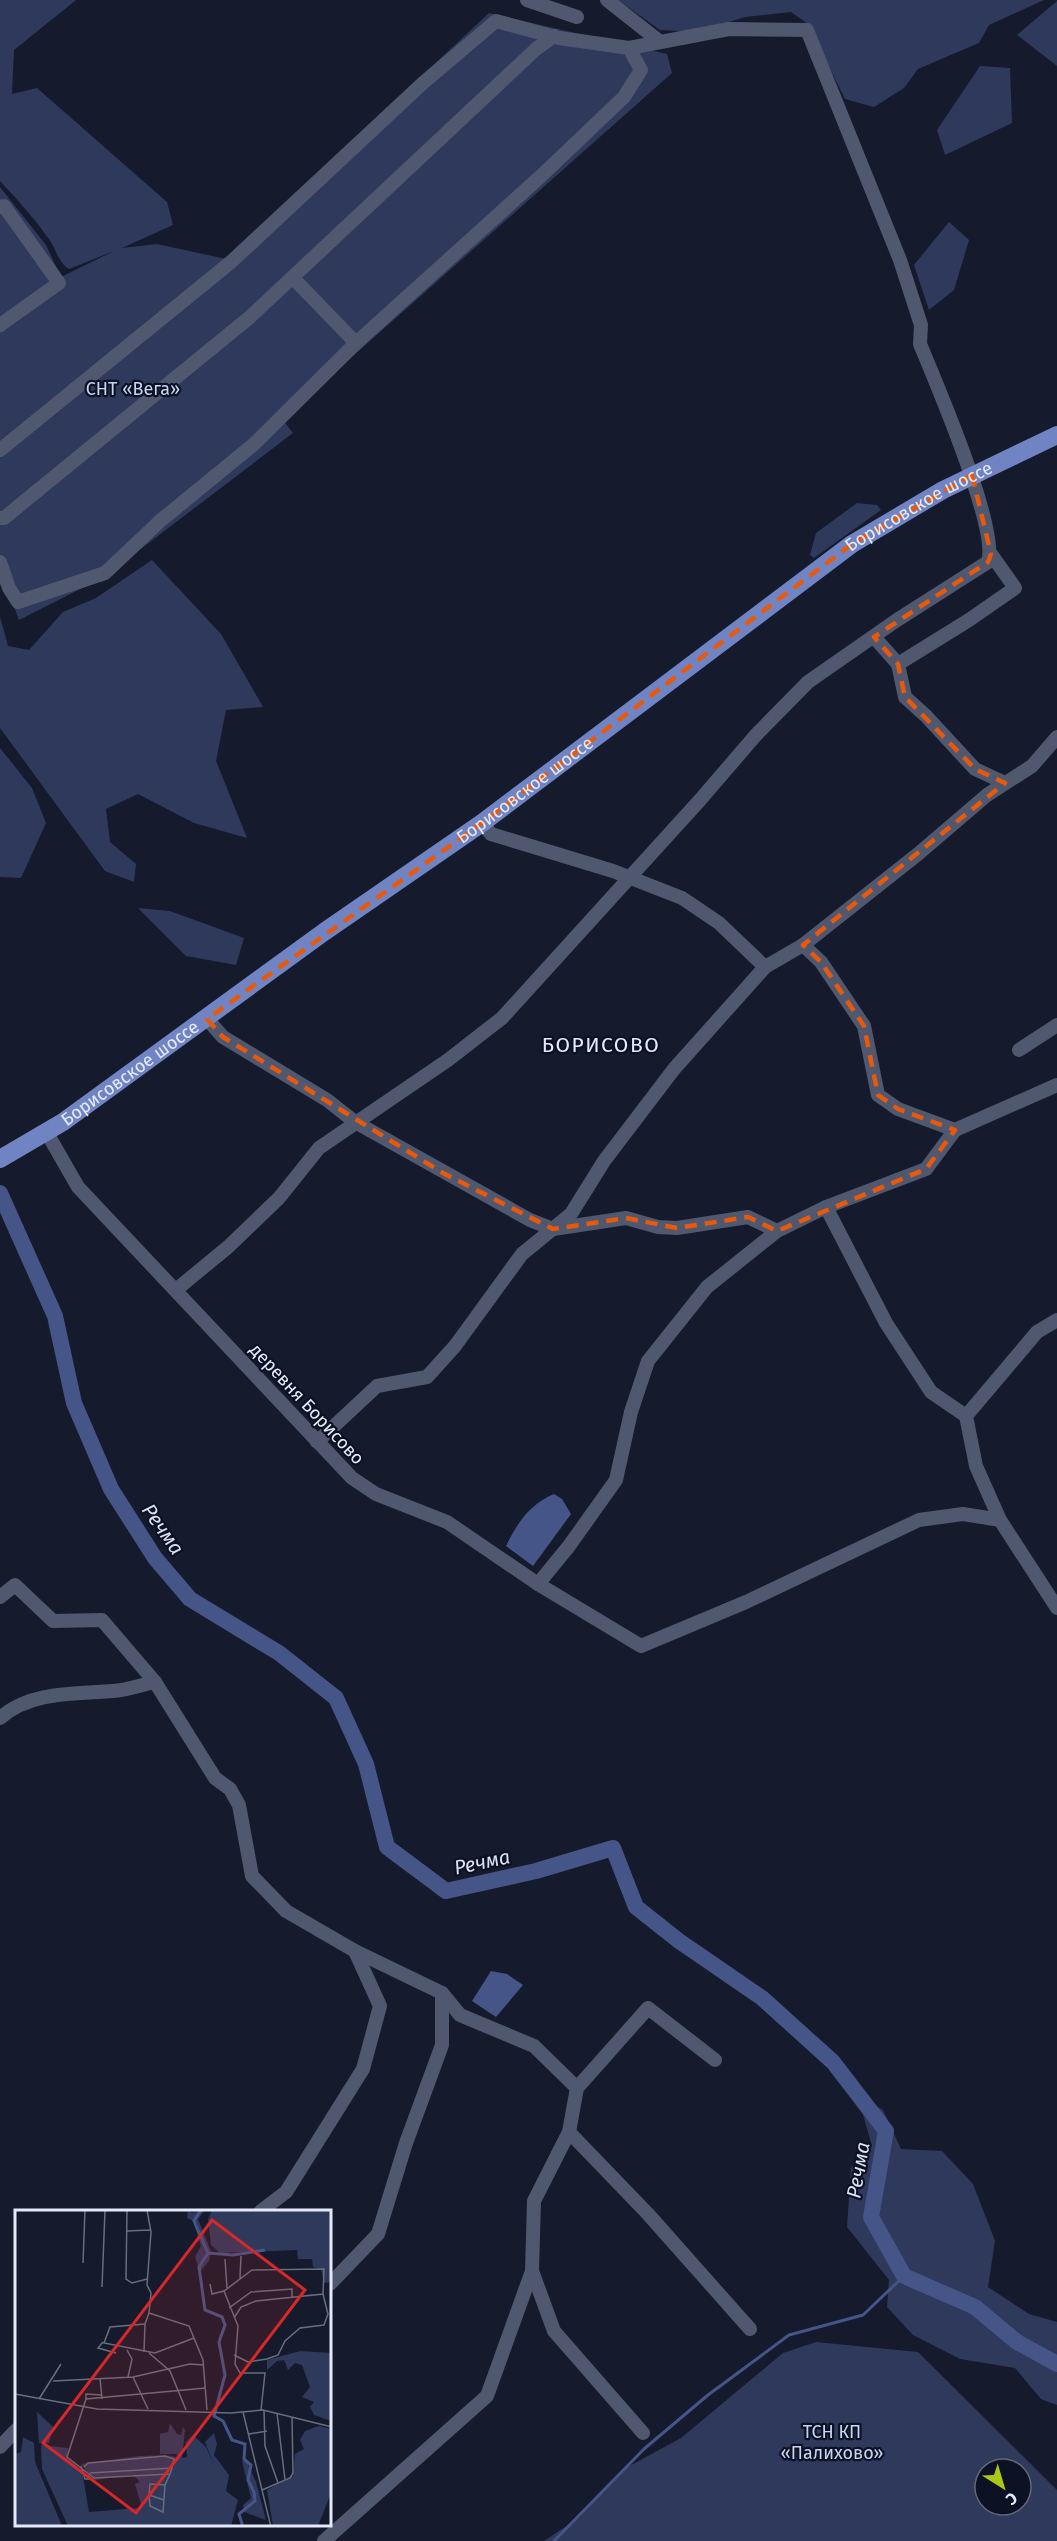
<svg xmlns="http://www.w3.org/2000/svg" width="1057" height="2541" font-family="'Fira Sans',sans-serif">
  <style>
    .green { fill: #2e395c; fill-rule: evenodd }
    .water { fill: #455587 }
    .lines { fill: none; stroke-linecap: round; stroke-linejoin: round }
    .stream { stroke: #455587; stroke-width: 3 }
    .river { stroke: #455587; stroke-width: 16 }
    .minor { stroke: #50586f; stroke-width: 14 }
    .major { stroke: #7084c3; stroke-width: 18 }
    .marked { fill: none; stroke: #e8590c; stroke-width: 4.5; stroke-dasharray: 12 8; stroke-linejoin: round }
    .labels { text-anchor: middle; stroke-width: 4.5; stroke-linejoin: round; paint-order: stroke }
    .park-label { font-size: 18px; fill: #c9d4f4; stroke: #0c1123 }
    .street-label { font-size: 18px; fill: #e5eaf8; stroke: #0c1123 }
    .water-label { font-size: 20px; font-style: italic; fill: #dce2f2; stroke: #0c1123 }
    .quarter-label { font-size: 21px; letter-spacing: 1.5px; fill: #e5eaf8; stroke: #0c1123 }
    .inset-river { fill: none; stroke: #455587; stroke-width: 3 }
    .inset-road { fill: none; stroke: #686e7e; stroke-width: 1.5 }
    .view { fill: #d62828; fill-opacity: 0.15; stroke: #d62828; stroke-width: 3 }
    .inset-edge { fill: none; stroke: #e5eaf8; stroke-width: 3 }
  </style>
  <rect width="100%" height="100%" fill="#151b2d"/>
  <!-- green -->
  <g class="green">
    <path d="M0,0H76L14,50L12,94L37,88L167,202L173,225L122,248L157,244L226,259L489,13L667,54L672,73L282,419L293,433L104,577L19,620L0,569V187L46,245L61,277L114,251L69,269C58,262 56,249 49,239C34,218 17,199 0,181Z"/>
    <polygon points="618,0 1044,0 989,25 979,43 918,69 904,88 874,107 845,99 808,24 791,12 745,17 696,32 660,30"/>
    <polygon points="1057,1 1057,66 1017,35"/>
    <polygon points="980,66 1010,68 1012,123 945,155 937,130"/>
    <polygon points="949,222 969,240 954,290 929,310 914,265"/>
    <polygon points="857,503 877,505 881,510 814,558 810,555 816,533"/>
    <polygon points="152,560 221,634 263,707 226,710 216,761 247,838 194,823 138,794 106,809 110,842 136,864 134,882 105,871 0,728 0,617 8,646 29,650 63,612 96,598"/>
    <polygon points="0,748 32,788 46,823 21,878 0,877"/>
    <polygon points="138,908 170,911 244,938 236,965 186,956"/>
    <polygon points="857,2094 883,2110 901,2149 942,2151 973,2184 995,2241 988,2287 1029,2314 1057,2322 1057,2405 1041,2399 1015,2368 960,2359 913,2335 887,2307 889,2280 847,2227 851,2168 872,2146"/>
    <path d="M816,2342L918,2352L1057,2490V2541H544L580,2517L622,2470L681,2438L783,2353ZM985,2469H1021V2505H985Z"/>
  </g>
  <!-- water -->
  <g class="water">
    <path d="M554,1494L562,1499L571,1514L533,1566L506,1546C517,1523 530,1504 554,1494Z"/>
    <polygon points="491,1971 507,1974 523,1985 496,2017 472,2001"/>
  </g>
  <g class="lines">
    <!-- stream -->
    <polyline class="stream" points="554,2541 644,2449 708,2395 789,2335 863,2315 904,2276"/>
    <!-- river -->
    <polyline class="river" points="0,1193 55,1316 74,1403 111,1489 155,1558 190,1599 279,1653 336,1698 366,1764 387,1847 446,1891 536,1871 613,1848 636,1907 679,1941 762,1998 833,2062 886,2131 871,2217 904,2276 975,2307 1017,2342 1057,2364"/>
    <!-- minor -->
    <g class="minor">
      <polyline points="527,0 577,17"/>
      <polyline points="607,0 659,41"/>
      <polyline points="0,207 4,206 59,283 0,325"/>
      <polyline points="293,278 356,343"/>
      <path d="M0,450L231,262L423,83L496,21L559,38L629,48L729,29L807,30L900,260L921,325L920,344C936,383 999,528 988,562L897,620L808,682L755,736L700,800L502,1018L448,1060L319,1148L279,1198L228,1247L177,1289"/>
      <polyline points="0,518 4,518 250,317 536,49 554,36"/>
      <polyline points="0,562 9,588 18,602 105,573 160,521 253,445 356,343 541,176 624,97 641,70 629,48"/>
      <polyline points="874,637 898,664 905,697 926,716 975,769 1005,783"/>
      <polyline points="898,664 969,620 1015,588 991,554"/>
      <polyline points="482,823 491,834 613,871 682,898 719,923 765,967"/>
      <polyline points="803,945 821,962 864,1026 878,1095 898,1109 955,1130"/>
      <polyline points="207,1019 223,1037 327,1100 355,1122 530,1220 553,1229 626,1218 658,1227 677,1228 748,1217 777,1231"/>
      <polyline points="1019,1050 1057,1025"/>
      <polyline points="47,1133 78,1187 352,1478 376,1494 447,1522 538,1584 641,1646 746,1602 919,1520 963,1514 1000,1520 1057,1608"/>
      <polyline points="826,1207 886,1323 931,1392 966,1416"/>
      <polyline points="317,1442 377,1386 427,1377 455,1346 522,1254 571,1214 604,1161 674,1069 765,967 803,945 918,854 987,795 1032,766 1057,737"/>
      <polyline points="1000,1520 976,1466 966,1416 1037,1332 1057,1320"/>
      <polyline points="538,1584 569,1546 616,1480 631,1412 648,1361 707,1287 777,1231 826,1207 926,1169 955,1130 1057,1085"/>
      <polyline points="0,1597 15,1585 53,1621 102,1620 155,1682 215,1778 230,1789 239,1805 252,1876 286,1911 355,1951 442,1993 460,2015 534,2046 577,2088"/>
      <path d="M0,1718C30,1691 75,1694 113,1691C127,1690 141,1685 155,1682"/>
      <polyline points="569,2132 648,2214 750,2329"/>
      <polyline points="261,2211 286,2192 363,2069 380,2006 355,1951"/>
      <polyline points="532,2271 554,2331 643,2433"/>
      <polyline points="330,2284 378,2234 406,2143 442,2045 442,1993"/>
      <polyline points="0,2447 16,2430"/>
      <polyline points="324,2541 487,2396 532,2271 534,2201 569,2132 577,2088 648,2008 715,2060"/>
    </g>
    <!-- major -->
    <path class="major" id="s1" d="M0,1159L63,1122L324,932L482,823L852,544L943,490L1057,435"/>
  </g>
  <!-- marked area -->
  <path class="marked" d="M972,475L991,554L988,562L874,637L898,664L905,697L975,769L1005,783L803,945L821,962L864,1026L878,1095L898,1109L955,1130L926,1169L777,1231L748,1217L677,1228L626,1218L553,1229L443,1173L223,1037L207,1019L482,823L852,544Z"/>
  <g class="labels">
    <!-- park labels -->
    <g class="park-label">
      <text x="133" y="395">СНТ «Вега»</text>
      <text x="832" y="2438">ТСН КП<tspan x="832" dy="21">«Палихово»</tspan></text>
    </g>
    <!-- street labels -->
    <g class="street-label">
      <text dy="6" stroke="none"><textPath href="#s1" startOffset="1128">Борисовское шоссе</textPath></text>
      <text dy="6" stroke="none"><textPath href="#s1" startOffset="642">Борисовское шоссе</textPath></text>
      <text dy="6" stroke="none"><textPath href="#s1" startOffset="156">Борисовское шоссе</textPath></text>
      <text transform="translate(307 1404) rotate(47)" y="6">деревня Борисово</text>
    </g>
    <!-- water labels -->
    <g class="water-label">
      <text transform="translate(163 1529) rotate(55)" y="7">Речма</text>
      <text transform="translate(482 1862) rotate(-12)" y="7">Речма</text>
      <text transform="translate(858 2170) rotate(-80)" y="7">Речма</text>
    </g>
    <!-- quarter labels -->
    <g class="quarter-label">
      <text x="601" y="1052">БОРИСОВО</text>
    </g>
  </g>
  <!-- overview -->
  <g transform="translate(15 2210)">
    <rect width="316" height="316" fill="#151b2d"/>
    <path d="M173,0L177,3L190,0L183,9L196,41L194,51L185,62L180,47L186,36L178,11L172,8ZM197,0H316V72L309,73L306,59L298,57L297,49H283L282,40L205,43L196,35L193,10ZM285,141L317,143L316,211L299,205L295,197L299,192L287,187L295,177L287,155L280,153L273,160L269,150L262,151L252,160V150ZM22,202L38,217L34,233H24ZM155,213L162,224L166,225L168,217L170,220L167,248L172,247L171,232L178,225L191,237L199,255L190,232L199,223L202,234L199,245L214,265L211,281L223,290L216,316H53L27,259L26,235L53,238L52,247L67,261L74,302L123,298L126,294L120,274L125,272L118,265L79,270L66,254L124,246L150,245L161,247L160,252L162,244H145V224L153,222ZM304,216L316,219V283L303,316H258L252,280L278,266L280,244L289,239L285,230L290,221ZM8,227L19,233L20,252L47,316H0V244L6,242ZM231,250L241,272L251,310L229,302L228,295L236,288L227,251Z" fill="#2e395c"/>
    <path class="inset-river" d="M186,0L179,11L193,43L184,57L190,100L207,107L210,115L204,132L210,165L199,206L208,211L217,230L230,234L229,249L236,255L233,270L239,282L240,291L224,304L228,317M193,43L218,45L250,40"/>
    <path class="inset-road" d="M112,0L111,69L117,73L132,69M132,0L136,22L132,75L136,83L134,103L174,116L188,150L192,200M112,21L135,20M210,49L212,78M68,53L70,0M225,68L226,46M195,74L197,84L209,81L237,60L309,59L308,84L241,91L226,97L219,108M87,77L90,0M209,81L223,116L220,154L225,163H250L246,200M214,98L236,82L277,79V88M134,103L130,114L95,117L89,133L140,143L179,128M88,132L83,138L101,143M112,140L117,149L113,167M129,142L130,114M134,143L155,161L171,200M219,145L233,152L252,149L263,145L270,131L285,118L309,115L313,104L308,84M118,167L133,199M85,168L87,189M38,171L118,167L175,154L189,155M0,184L82,199L216,203L248,200L317,217M24,189L46,154M71,189V184L86,185M249,200L250,236L263,273M228,202L256,317M262,203L270,270M234,224L252,221M66,256L70,269H75L73,265M69,257L73,253L150,246L159,249L157,258M75,263L157,258L155,264L79,268L52,247L71,189L191,178M247,280L275,268L278,263L277,207M134,285L135,296L148,302L150,275L155,264M149,290L134,285L135,274L150,275"/>
    <path class="view" d="M197,10L290,80L121,303L28,233Z"/>
    <rect width="316" height="316" class="inset-edge"/>
  </g>
  <!-- north arrow -->
  <g transform="translate(1003 2487) rotate(143)"><circle r="28" fill="#0c1123" stroke="#636878" stroke-width="1.5"/>
  <path d="M0-4.5L10 22L0 15L-10 22Z" fill="#aac717"/>
  <text y="-9" font-size="16" font-weight="bold" text-anchor="middle" fill="#e5eaf8">С</text>
  </g>
</svg>
